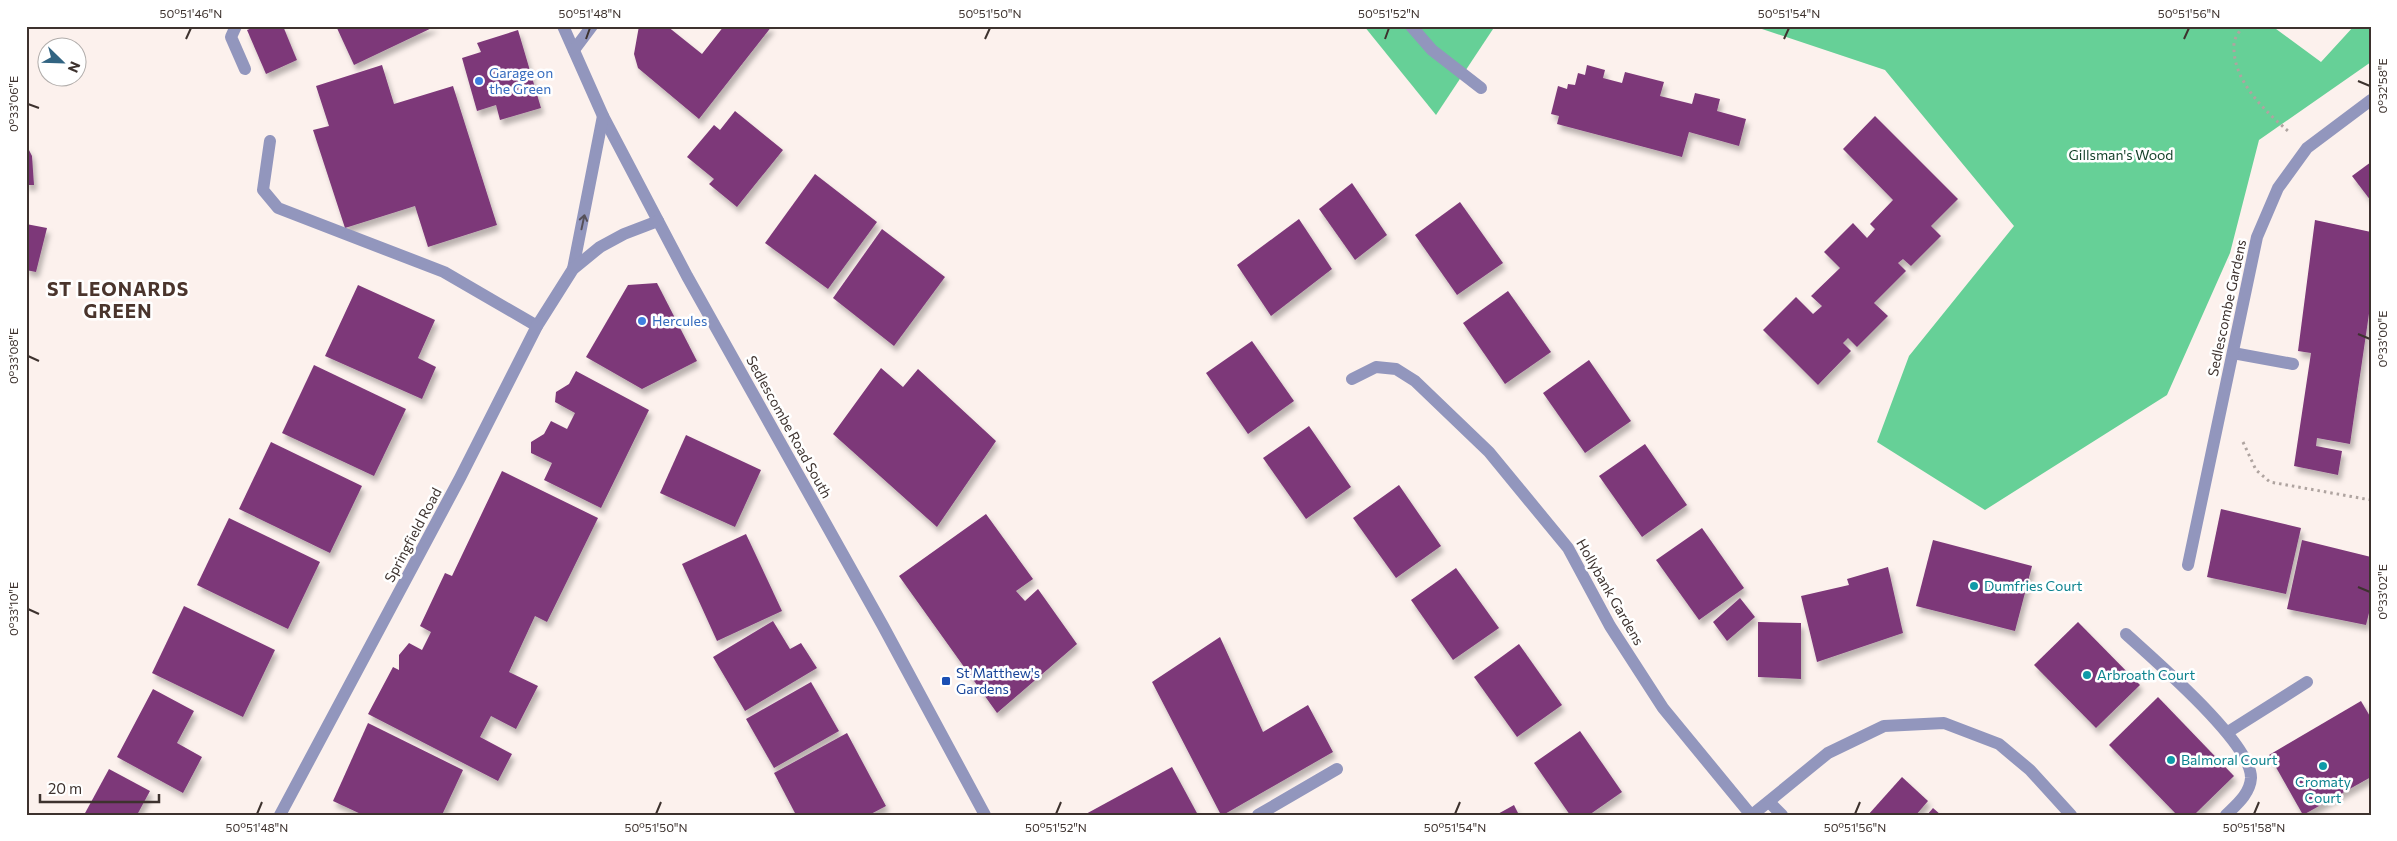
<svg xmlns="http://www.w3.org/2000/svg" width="2397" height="841" font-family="Commissioner,sans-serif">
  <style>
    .forest { fill: #66d097 }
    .building { fill: #7d3879; filter: url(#shadow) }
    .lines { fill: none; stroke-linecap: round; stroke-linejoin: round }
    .path { stroke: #afa4a0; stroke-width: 3; stroke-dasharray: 2.5 4; stroke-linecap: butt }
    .minor { stroke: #9296bd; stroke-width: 12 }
    .oneway { stroke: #565059 }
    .ticks { fill: none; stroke: #3d322e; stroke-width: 2 }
    .shop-dot { fill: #3f7fe0; stroke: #fff; stroke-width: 2 }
    .culture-dot { fill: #0f9aa8; stroke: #fff; stroke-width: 2 }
    .transit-dot { fill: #1a4fb4; stroke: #fff; stroke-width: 2 }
    .labels { text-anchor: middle; stroke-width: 5; stroke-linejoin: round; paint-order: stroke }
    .shop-label { font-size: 14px; fill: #366cbe; stroke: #fff; text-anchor: start }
    .park-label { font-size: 14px; fill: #113e27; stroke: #fff }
    .street-label { font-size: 14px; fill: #3d322e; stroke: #fff }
    .culture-label { font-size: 14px; fill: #0d838f; stroke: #fff; text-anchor: start }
    .transit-label { font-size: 14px; fill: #164399; stroke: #fff; text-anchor: start }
    .district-label { font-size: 19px; font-weight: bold; letter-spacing: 1px; fill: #4a352d; stroke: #fff }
    .neatline { fill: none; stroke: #3d322e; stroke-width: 2 }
    .ticks-label { font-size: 12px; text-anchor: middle; fill: #3d322e }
  </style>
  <defs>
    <filter id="shadow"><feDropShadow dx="3" dy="5.5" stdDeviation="2.5" flood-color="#0004"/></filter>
  </defs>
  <rect width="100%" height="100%" fill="#fcf1ed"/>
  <!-- forest -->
  <g class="forest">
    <polygon points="1364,26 1495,26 1436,115"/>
    <polygon points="1753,26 2272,26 2321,62 2354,26 2371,26 2371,62 2259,140 2230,253 2167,395 1985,510 1877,442 1909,356 2014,226 1885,70"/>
  </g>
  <!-- building -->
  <g class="building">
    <polygon points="257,26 283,26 297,60 266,74 247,30"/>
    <polygon points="336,26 436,26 354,65"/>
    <polygon points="639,26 667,26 702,54 724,26 772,26 699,119 638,68 634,54"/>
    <polygon points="518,30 541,108 500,120 496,105 477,111 462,58 481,52 477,43"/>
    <polygon points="382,65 394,104 453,86 497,225 428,247 415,206 345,228 313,130 329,126 316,86"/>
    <polygon points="1587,65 1605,70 1603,78 1622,83 1625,72 1664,82 1660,96 1692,104 1695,93 1720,99 1717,111 1746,119 1739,146 1689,132 1682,157 1557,124 1559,116 1551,114 1558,86 1567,89 1568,84 1575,85 1578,73 1585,75"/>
    <polygon points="735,111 783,150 737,207 709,184 714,179 687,157 714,125 720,130"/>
    <polygon points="1875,116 1958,199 1931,226 1941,236 1911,266 1903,259 1898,263 1906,271 1874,303 1888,316 1857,347 1848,338 1843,343 1851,351 1818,385 1763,330 1796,297 1813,314 1822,306 1811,296 1840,268 1824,252 1853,223 1867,238 1875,229 1870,224 1893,200 1843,149"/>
    <polygon points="26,144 32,156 34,185 26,185"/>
    <polygon points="2371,162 2371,201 2352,176"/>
    <polygon points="815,174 877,222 828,289 765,243"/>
    <polygon points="1352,183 1387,235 1355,260 1319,209"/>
    <polygon points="1460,202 1503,263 1457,295 1415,235"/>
    <polygon points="1299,219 1332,269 1271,316 1237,265"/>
    <polygon points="2315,220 2371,232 2371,300 2350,444 2317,438 2316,446 2342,451 2338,475 2294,466 2311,353 2298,351"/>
    <polygon points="26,224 47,228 36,272 26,270"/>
    <polygon points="882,229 945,277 894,346 833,298"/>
    <polygon points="657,283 697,361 642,389 586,357 628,285"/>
    <polygon points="358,285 435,320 418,358 436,367 422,399 325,356"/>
    <polygon points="1508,291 1551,352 1505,384 1463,323"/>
    <polygon points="1252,341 1294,401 1248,434 1206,373"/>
    <polygon points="1589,360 1631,421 1585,453 1543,393"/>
    <polygon points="314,365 406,409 374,476 282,433"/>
    <polygon points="881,368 903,387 918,369 996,441 937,527 833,434"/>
    <polygon points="576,371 649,410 601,508 544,480 552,463 531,453 531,442 544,434 551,421 567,429 575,413 555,402 556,392 569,384"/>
    <polygon points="1309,426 1351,487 1306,519 1263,458"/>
    <polygon points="686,435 761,470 735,527 660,493"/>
    <polygon points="271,442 362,486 330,553 239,509"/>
    <polygon points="1645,444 1687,505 1642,537 1599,476"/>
    <polygon points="502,471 598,518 547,622 535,616 509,672 538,686 516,729 491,716 480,737 512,754 498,781 368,714 393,667 399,670 399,655 409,643 422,650 431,632 420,626 445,573 452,576"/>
    <polygon points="1399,485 1441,546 1396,578 1353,518"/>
    <polygon points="2221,509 2301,528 2286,594 2207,577"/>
    <polygon points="986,514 1033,579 1016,591 1025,601 1038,589 1077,644 997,713 899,576"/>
    <polygon points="229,518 320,562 288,629 197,585"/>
    <polygon points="1702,528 1744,588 1699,620 1656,560"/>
    <polygon points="746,534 782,611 717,641 682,564"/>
    <polygon points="1933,540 2032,566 2015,631 1916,606"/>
    <polygon points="2302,540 2371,557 2371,605 2366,625 2287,609"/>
    <polygon points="1888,567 1903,633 1817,662 1801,596 1849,585 1847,579"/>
    <polygon points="1456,568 1499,628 1453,660 1411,600"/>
    <polygon points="1740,598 1755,617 1727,641 1713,622"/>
    <polygon points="184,606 275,650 243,717 152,673"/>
    <polygon points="773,621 790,649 801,643 817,668 745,711 713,657"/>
    <polygon points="1758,622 1801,623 1801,679 1758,677"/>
    <polygon points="2078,622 2140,685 2096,728 2034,665"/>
    <polygon points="1220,637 1263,732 1308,705 1333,752 1223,815 1221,815 1152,682"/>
    <polygon points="1519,644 1562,705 1517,737 1474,677"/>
    <polygon points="811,682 839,731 774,768 746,719"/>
    <polygon points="153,689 194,711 177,743 202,757 183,793 117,757"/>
    <polygon points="2158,697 2234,776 2194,815 2177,815 2109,745"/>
    <polygon points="2361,701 2371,718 2371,777 2303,815 2269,755"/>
    <polygon points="368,723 463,770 442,815 363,815 333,801"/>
    <polygon points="1580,731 1622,792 1589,815 1570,815 1534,763"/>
    <polygon points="847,733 886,806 869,815 796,815 774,773"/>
    <polygon points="1172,767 1198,815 1084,815"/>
    <polygon points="109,769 150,791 137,815 84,815"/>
    <polygon points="1902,777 1928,801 1916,815 1868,815"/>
    <polygon points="1514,805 1519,815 1496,815"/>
    <polygon points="1933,808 1941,815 1927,815"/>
  </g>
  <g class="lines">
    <!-- path -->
    <g class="path">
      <path d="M2243,26C2240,31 2234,38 2234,44C2232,80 2263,109 2288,131"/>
      <polyline points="2243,442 2256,470 2270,482 2371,500"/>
    </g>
    <!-- minor -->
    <g class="minor">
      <polyline points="236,26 231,37 245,69"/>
      <polyline points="563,26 603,116 687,276 883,626 985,815"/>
      <polyline points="1411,26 1432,50 1481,88"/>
      <polyline points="574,50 592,26"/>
      <polyline points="270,141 263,190 278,208 444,272 537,326"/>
      <polyline points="573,269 603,116"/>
      <polyline points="2233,353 2293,364"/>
      <polyline points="1352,379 1376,367 1396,369 1415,381 1489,452 1568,548 1610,626 1663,708 1751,815"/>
      <polyline points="2188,565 2257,237 2278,188 2307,148 2371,100"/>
      <path d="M2126,634C2153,659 2252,743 2251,778C2250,794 2236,805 2226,815"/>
      <polyline points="2228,732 2307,682"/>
      <polyline points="1769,802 1782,815"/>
      <polyline points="280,815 460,478 537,326 573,269 600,247 624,234 658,221"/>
      <polyline points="1258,815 1337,769"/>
      <polyline points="1752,815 1828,753 1884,726 1944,723 1999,744 2030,770 2071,815"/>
    </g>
  </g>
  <!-- one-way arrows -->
  <defs><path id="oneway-shaft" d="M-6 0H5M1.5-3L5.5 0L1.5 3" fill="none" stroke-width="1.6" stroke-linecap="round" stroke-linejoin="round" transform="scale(1.25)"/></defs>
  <use class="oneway" href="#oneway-shaft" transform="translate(583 222) rotate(-78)"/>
  <!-- ticks -->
  <path class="ticks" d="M186,39L191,28M586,39L590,28M985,39L990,28M1385,39L1389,28M1784,39L1789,28M2184,39L2189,28M2358,81L2370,86M28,104L39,108M2358,334L2370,339M28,356L39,361M2358,587L2370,592M28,609L39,614M257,814L262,802M656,814L661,802M1056,814L1061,802M1455,814L1460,802M1855,814L1860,802M2254,814L2259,802"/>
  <!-- markers -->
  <g class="shop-dot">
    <circle cx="479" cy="81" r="5"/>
    <circle cx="642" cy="321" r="5"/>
  </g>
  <g class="culture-dot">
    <circle cx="1974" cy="586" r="5"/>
    <circle cx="2087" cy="675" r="5"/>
    <circle cx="2171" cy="760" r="5"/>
    <circle cx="2323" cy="766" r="5"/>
  </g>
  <rect class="transit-dot" x="941" y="676" width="10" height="10" rx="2.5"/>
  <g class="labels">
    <!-- shop labels -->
    <g class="shop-label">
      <text x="489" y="78">Garage on<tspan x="489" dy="16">the Green</tspan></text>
      <text x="652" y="326">Hercules</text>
    </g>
    <!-- park labels -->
    <g class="park-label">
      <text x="2121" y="160">Gillsman's Wood</text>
    </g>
    <!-- street labels -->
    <g class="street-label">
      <text transform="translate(2227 308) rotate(-78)" y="5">Sedlescombe Gardens</text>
      <text transform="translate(789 427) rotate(61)" y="5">Sedlescombe Road South</text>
      <text transform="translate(413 535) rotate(-62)" y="5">Springfield Road</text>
      <text transform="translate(1610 592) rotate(60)" y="5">Hollybank Gardens</text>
    </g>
    <!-- culture labels -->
    <g class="culture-label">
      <text x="1984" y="591">Dumfries Court</text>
      <text x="2097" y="680">Arbroath Court</text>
      <text x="2181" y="765">Balmoral Court</text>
      <text x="2323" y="787" text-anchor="middle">Cromaty<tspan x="2323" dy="16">Court</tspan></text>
    </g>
    <!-- transit labels -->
    <g class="transit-label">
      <text x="956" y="678">St Matthew's<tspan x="956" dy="16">Gardens</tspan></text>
    </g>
    <!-- district labels -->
    <g class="district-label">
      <text x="118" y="296">ST LEONARDS<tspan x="118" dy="22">GREEN</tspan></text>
    </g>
  </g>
  <!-- border -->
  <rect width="2397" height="841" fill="none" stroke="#ffffff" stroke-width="55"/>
  <!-- north arrow -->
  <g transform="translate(62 62) rotate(113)"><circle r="24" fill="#ffffff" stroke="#b1adab"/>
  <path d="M0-4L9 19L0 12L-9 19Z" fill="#326482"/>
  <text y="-8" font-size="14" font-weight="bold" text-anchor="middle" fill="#3d322e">N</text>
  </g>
  <!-- scale -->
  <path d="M40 794v8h119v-8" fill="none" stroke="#3d322e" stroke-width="2.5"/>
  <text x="48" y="794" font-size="15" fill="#3d322e" stroke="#ffffff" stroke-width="4" paint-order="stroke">20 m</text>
  <rect x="28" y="28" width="2342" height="786" class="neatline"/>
  <g class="ticks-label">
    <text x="191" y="18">50°51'46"N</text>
    <text x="590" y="18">50°51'48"N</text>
    <text x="990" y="18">50°51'50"N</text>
    <text x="1389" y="18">50°51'52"N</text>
    <text x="1789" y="18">50°51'54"N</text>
    <text x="2189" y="18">50°51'56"N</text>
    <text transform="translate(2383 86) rotate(-90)" y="4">0°32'58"E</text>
    <text transform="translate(14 104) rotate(-90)" y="4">0°33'06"E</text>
    <text transform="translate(2383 339) rotate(-90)" y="4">0°33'00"E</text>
    <text transform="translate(14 356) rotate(-90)" y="4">0°33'08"E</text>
    <text transform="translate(2383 592) rotate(-90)" y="4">0°33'02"E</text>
    <text transform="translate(14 609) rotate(-90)" y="4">0°33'10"E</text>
    <text x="257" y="832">50°51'48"N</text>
    <text x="656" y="832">50°51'50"N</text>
    <text x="1056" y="832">50°51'52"N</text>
    <text x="1455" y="832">50°51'54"N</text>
    <text x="1855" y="832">50°51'56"N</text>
    <text x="2254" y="832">50°51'58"N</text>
  </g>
</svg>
